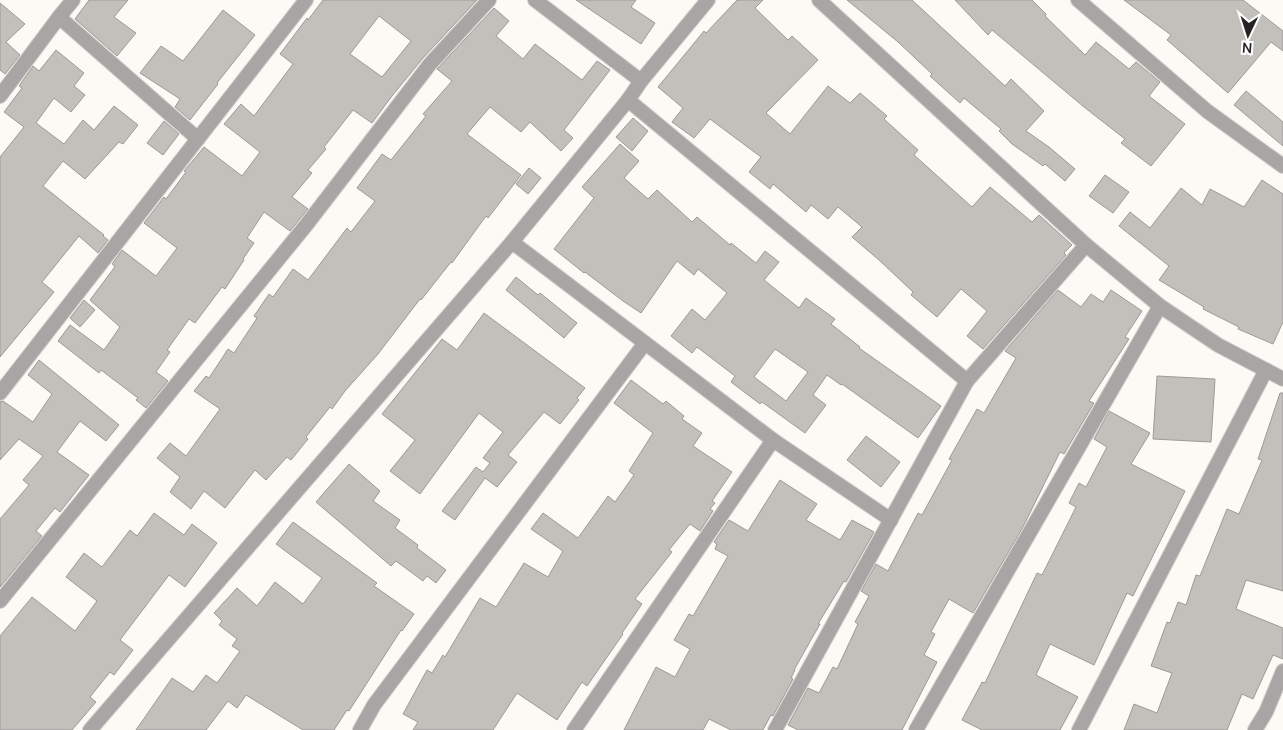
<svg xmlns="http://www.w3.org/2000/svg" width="1283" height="730" font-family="Manrope,sans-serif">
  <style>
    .building { fill: #c2c0bb; stroke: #9c9a96; fill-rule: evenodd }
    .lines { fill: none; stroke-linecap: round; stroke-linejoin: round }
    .minor-casing { stroke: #d5d3cf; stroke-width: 16 }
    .minor { stroke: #a7a6a4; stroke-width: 14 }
  </style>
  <rect width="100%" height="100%" fill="#fcfaf5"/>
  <!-- building -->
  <g class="building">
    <polygon points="89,0 128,0 114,17 136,33 117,56 75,19"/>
    <path d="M323,0H477L423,58L392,96L372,123L353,110L324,147L326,149L308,170L312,173L292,197L308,209L290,231L264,212L247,238L254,243L243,259L244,260L225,289L222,287L195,323L189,319L167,350L170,352L156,372L168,381L146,408L136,400L138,398L101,370L99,373L58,341L70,325L104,350L120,327L90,300L114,268L115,266L112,264L122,250L156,276L177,248L144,223L164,197L166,199L186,172L184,171L204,147L242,176L260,152L224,124L241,104L254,116L293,64L280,54L307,18L308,20ZM379,16L411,41L382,77L350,54Z"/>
    <polygon points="576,0 636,0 631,7 655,23 641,44"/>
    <polygon points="737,0 763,0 755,8 788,40 792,36 818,60 766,113 790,134 828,86 850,103 860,93 887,116 884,119 918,150 914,155 972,207 990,187 1032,222 1039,215 1072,245 1064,253 1066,255 983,349 967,336 987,311 961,289 937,317 911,295 913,292 879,260 852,237 862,227 838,207 828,219 811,205 806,212 773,184 770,189 749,172 761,157 710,119 694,138 672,122 683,108 658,87 704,31 706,33"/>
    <polygon points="847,0 912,0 1005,86 1011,79 1044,111 1026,131 1049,147 1075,169 1065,181 1045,164 1043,166 1012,144 999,131 1001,129 964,98 960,103 930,76 932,74 898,42"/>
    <polygon points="955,0 1032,0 1046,14 1045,16 1085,55 1096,42 1129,69 1136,62 1160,82 1149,96 1185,124 1151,166 1121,143 1125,139 1084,107 992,30 988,35"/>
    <polygon points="1124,0 1243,0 1283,31 1283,51 1271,42 1228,93 1167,40 1171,35"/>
    <polygon points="0,3 25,24 6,42 20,55 5,74 0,70"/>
    <polygon points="494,8 509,21 496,36 523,59 535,44 582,80 597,61 610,70 564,130 573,138 561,151 530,122 521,132 490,107 467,134 521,175 488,218 486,216 452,263 451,262 421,300 420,299 378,354 345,391 332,409 330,407 306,437 308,439 291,460 287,457 266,480 255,470 225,508 204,491 191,509 170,492 180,477 157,458 170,443 186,456 220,409 194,391 206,376 209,378 228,349 234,353 257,318 254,316 269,294 273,297 293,269 308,280 347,228 351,232 375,201 357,188 382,154 391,160 426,116 423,114 452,81 437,69"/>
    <polygon points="223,10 255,35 217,83 218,84 190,120 175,107 180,99 140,73 161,46 183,61"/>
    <polygon points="56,50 84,73 74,86 85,95 71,112 54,98 36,123 64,144 83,120 94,130 114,106 138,125 123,144 119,142 85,179 63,161 43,186 104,235 103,236 108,240 98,253 79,236 42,282 54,292 0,357 0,157 24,127 4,112 22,88 19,86 33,66 39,71"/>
    <polygon points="1246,91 1283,122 1283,146 1234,105"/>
    <polygon points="633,118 648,131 632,151 616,137"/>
    <polygon points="164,121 179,134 163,155 147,143"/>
    <path d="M620,144L639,161L624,178L648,199L657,190L692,222L697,217L730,245L731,243L756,263L765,251L779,262L764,280L799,308L806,298L835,319L831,324L860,347L859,348L941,406L918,438L842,384L841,385L827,375L813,395L826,405L805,433L762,402L760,404L731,382L735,376L697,347L692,353L671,336L692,309L705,320L727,293L698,269L694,275L677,261L641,313L623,301L585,272L584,273L554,249L594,198L582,187ZM775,349L808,372L786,401L754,377Z"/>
    <polygon points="529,168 541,178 528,194 516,184"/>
    <polygon points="1105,175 1129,192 1113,213 1089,196"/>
    <polygon points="1262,180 1283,194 1283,322 1273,344 1238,329 1239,327 1203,309 1204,307 1159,280 1169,266 1119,226 1130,212 1150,228 1181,188 1202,205 1210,189 1244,207"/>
    <polygon points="516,277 538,295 540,293 577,323 564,338 506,290"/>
    <polygon points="1058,290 1081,307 1091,294 1103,302 1111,290 1142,311 1125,337 1129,339 1089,401 1094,403 1064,454 1060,452 1022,529 973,613 949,599 931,632 935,634 924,655 937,662 902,730 798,730 788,725 808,688 819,693 833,667 837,669 858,624 855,622 869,596 861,591 876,564 888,571 918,513 922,515 952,460 949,459 977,409 984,413 1016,358 1005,351"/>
    <polygon points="84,300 95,310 80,327 70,318"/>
    <polygon points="484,313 585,388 577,398 579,400 560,424 544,412 508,455 517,462 497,487 485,478 455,520 442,511 476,467 483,472 490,463 483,458 503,432 479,413 420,494 390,471 415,440 382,414 442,339 457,350"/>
    <polygon points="39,360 119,425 106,441 80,421 57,452 89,475 60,512 55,508 36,531 42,536 0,587 0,519 29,485 23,480 43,456 19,439 0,460 0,402 3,401 33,422 52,394 28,375"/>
    <polygon points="1157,376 1215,379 1211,442 1153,439"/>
    <polygon points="631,380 663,404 666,401 684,416 682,419 702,433 693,446 732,472 712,501 715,503 710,509 713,511 700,531 690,524 669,550 672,552 635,599 642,604 622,633 623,634 587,686 582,682 557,720 517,693 493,730 413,730 418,722 403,714 427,670 432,673 443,655 445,657 480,598 496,607 524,563 548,577 563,551 531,529 543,513 578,538 608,496 615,502 634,475 629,471 653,433 614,403"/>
    <polygon points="1280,393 1283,393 1283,591 1246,580 1236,609 1283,628 1283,659 1273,655 1253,699 1242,694 1227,730 1124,730 1134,704 1157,713 1172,673 1151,666 1167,622 1170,623 1178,602 1186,605 1196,575 1200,576 1227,509 1239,514 1262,460 1258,459"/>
    <polygon points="1109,411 1150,433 1131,464 1185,491 1133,596 1127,593 1094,665 1050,644 1036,675 1078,697 1060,730 982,730 962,720 982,682 985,683 1037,573 1042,575 1076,507 1069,503 1079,483 1086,487 1107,447 1094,439"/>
    <polygon points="866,436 900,462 881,487 847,460"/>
    <polygon points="349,464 380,491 373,501 400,520 395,528 418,545 417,548 446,570 436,583 427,576 423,581 396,561 391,566 316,502"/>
    <polygon points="780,480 817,504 806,520 840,540 852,520 874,532 846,582 844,581 818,624 820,624 794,670 795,670 791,678 793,679 773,716 771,715 763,730 731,730 709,719 703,730 624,730 656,667 675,677 690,649 674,640 689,614 693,616 728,556 715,549 717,544 714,542 729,520 748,531"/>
    <polygon points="154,513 184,535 192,524 217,543 185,587 169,575 120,640 133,650 114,675 110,672 90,697 96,702 72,730 0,730 0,636 32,597 75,631 97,601 66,577 84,553 102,567 130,530 137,536"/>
    <polygon points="293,522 377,583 374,586 414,614 402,631 401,630 349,711 347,710 334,730 303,730 246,695 237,708 228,701 206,730 136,730 172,678 193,692 206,675 217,683 240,651 232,646 237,639 219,625 222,621 214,613 237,588 257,606 275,582 303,604 322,578 276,544"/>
  </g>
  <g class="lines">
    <!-- minor casing -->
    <g class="minor-casing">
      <g id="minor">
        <polyline points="535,0 641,81"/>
        <polyline points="819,0 1086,245 1160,306 1218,345 1283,379"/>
        <polyline points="1078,0 1207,111 1283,166"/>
        <polyline points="59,17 73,0"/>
        <polyline points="0,96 59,17 198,139"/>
        <polyline points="628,100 967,381"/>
        <polyline points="512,242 773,440 891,520"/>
        <polyline points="0,393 306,0"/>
        <polyline points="0,601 307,224 430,64 489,0"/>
        <polyline points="90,730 512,242 628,100 641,81 708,0"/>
        <polyline points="360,730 374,705 645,343"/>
        <polyline points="574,730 773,440"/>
        <polyline points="775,730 967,381 1086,245"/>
        <polyline points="916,730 1160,306"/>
        <polyline points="1079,730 1266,370"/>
        <polyline points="1255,730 1266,712 1283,671"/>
      </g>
    </g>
    <!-- minor -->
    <use href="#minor" class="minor"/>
  </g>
  <!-- north arrow -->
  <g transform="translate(1248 35) rotate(184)" stroke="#ffffff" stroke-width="4" paint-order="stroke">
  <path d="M0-4L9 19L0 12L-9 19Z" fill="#252422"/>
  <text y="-8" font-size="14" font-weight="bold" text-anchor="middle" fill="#252422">N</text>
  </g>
</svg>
